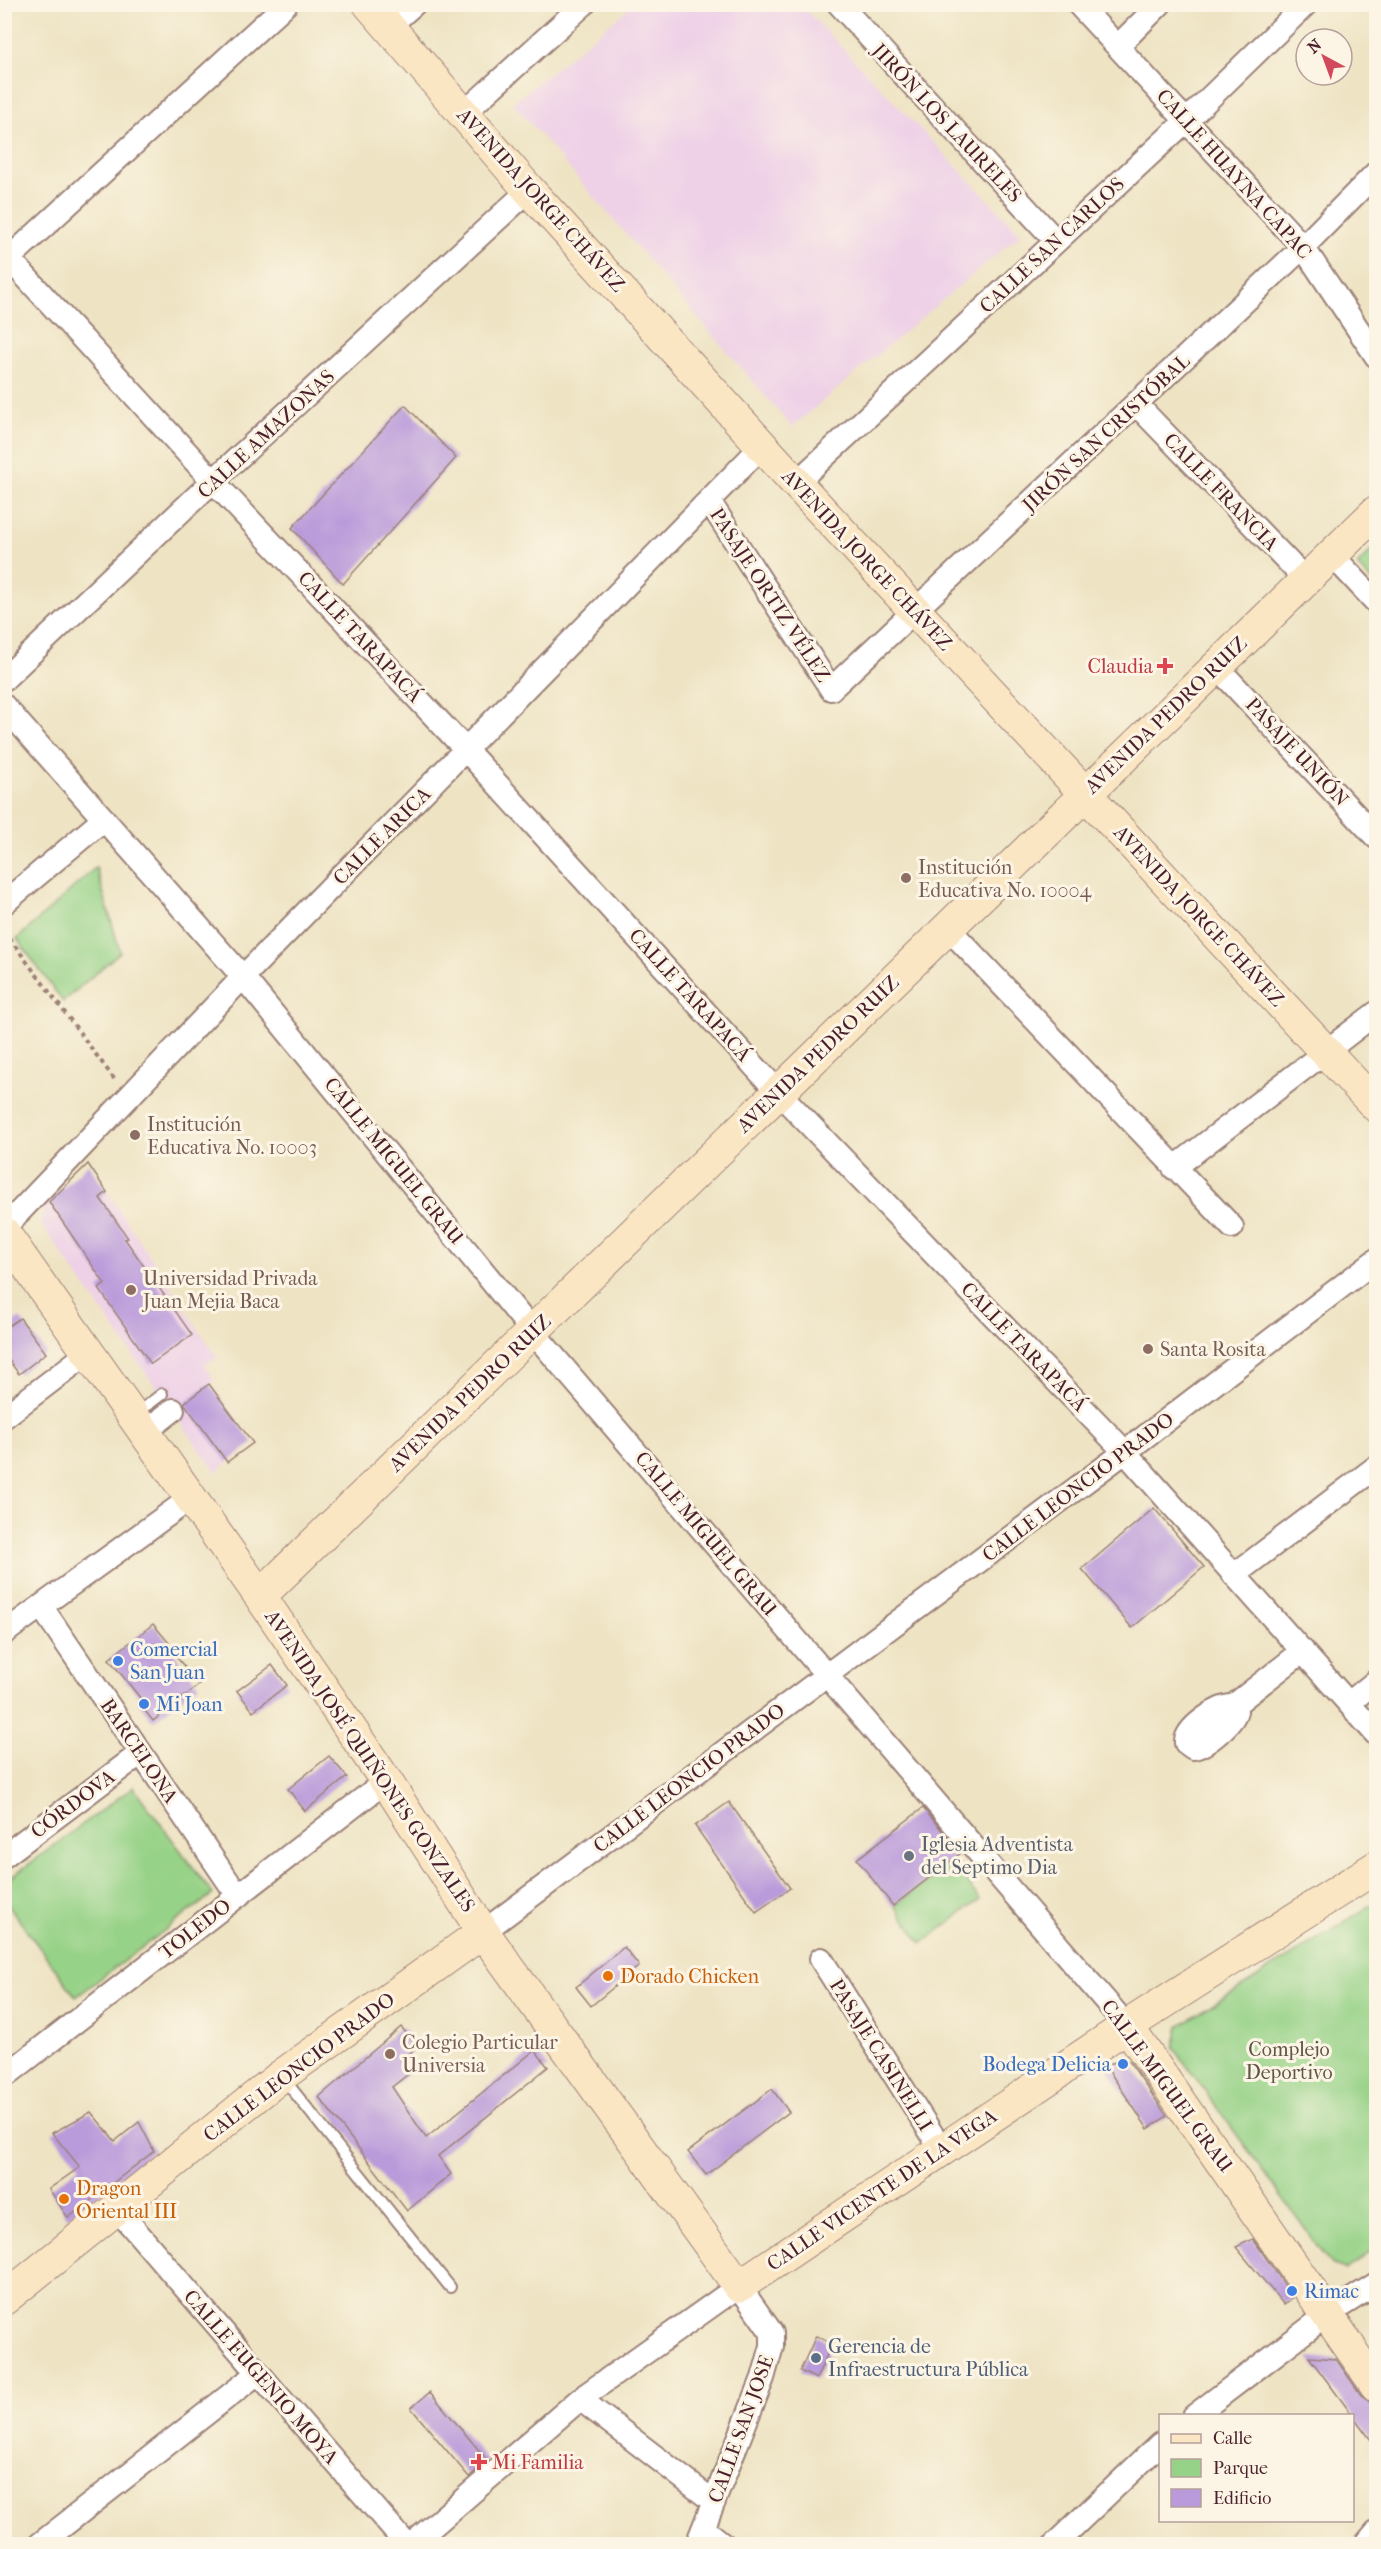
<svg xmlns="http://www.w3.org/2000/svg" width="1381" height="2549" viewBox="0 0 1381 2549" font-family="'IM FELL French Canon',serif">
<style>
.built{fill:#eed0e7}
.green{fill:#96d287;stroke:#707859;stroke-width:1.5}
.building{fill:#b99ada}
.lines{fill:none;stroke-linecap:round;stroke-linejoin:round}
.lane-casing{stroke:#9c8177;stroke-width:14}
.street-casing{stroke:#9c8177;stroke-width:26}
.secondary-casing{stroke:#9c8177;stroke-width:34}
.path{stroke:#9c8177;stroke-width:4;stroke-dasharray:4.5 4.5;stroke-linecap:butt}
.lane{stroke:#fff;stroke-width:10}
.street{stroke:#fff;stroke-width:22}
.secondary{stroke:#fbe6c4;stroke-width:32}
.health-dot{fill:#e0444e;stroke:#fcf5e5;stroke-width:2}
.education-dot{fill:#8d6e63;stroke:#fcf5e5;stroke-width:2}
.shop-dot{fill:#3f7fe0;stroke:#fcf5e5;stroke-width:2}
.worship-dot{fill:#6b7280;stroke:#fcf5e5;stroke-width:2}
.food-dot{fill:#e8710a;stroke:#fcf5e5;stroke-width:2}
.service-dot{fill:#5c6f8a;stroke:#fcf5e5;stroke-width:2}
.labels{text-anchor:middle;dominant-baseline:central;stroke-width:6;stroke-linejoin:round;paint-order:stroke}
.street-label{font-size:20px;fill:#4a1f2b;stroke:#fcf5e5}
.health-label{font-size:20px;fill:#be3a42;stroke:#fcf5e5;text-anchor:end}
.education-label{font-size:20px;fill:#785e54;stroke:#fcf5e5;text-anchor:start}
.shop-label{font-size:20px;fill:#366cbe;stroke:#fcf5e5;text-anchor:start}
.worship-label{font-size:20px;fill:#5b616d;stroke:#fcf5e5;text-anchor:start}
.food-label{font-size:20px;fill:#c56008;stroke:#fcf5e5;text-anchor:start}
.park-label{font-size:20px;fill:#615547;stroke:#fcf5e5}
.service-label{font-size:20px;fill:#4e5e75;stroke:#fcf5e5;text-anchor:start}
</style>
<rect width="100%" height="100%" fill="#fcf5e5"/>
<filter id="ink" filterUnits="userSpaceOnUse"><feTurbulence type="fractalNoise" baseFrequency=".0167" numOctaves="2"/><feDisplacementMap in="SourceGraphic" scale="12" xChannelSelector="R" yChannelSelector="G"/><feConvolveMatrix kernelMatrix="1 2 1 2 8 2 1 2 1" color-interpolation-filters="sRGB"/></filter>
<filter id="wash" filterUnits="userSpaceOnUse"><feTurbulence type="fractalNoise" baseFrequency=".008" numOctaves="4" result="noise"/><feDisplacementMap in="SourceGraphic" scale="24" xChannelSelector="R" yChannelSelector="G"/><feGaussianBlur stdDeviation="1.35" result="paint"/><feColorMatrix in="noise" values="0 0 0 0 0 0 0 0 0 0 0 0 0 0 0 0 0 1.4 0 .05"/><feComposite in="paint" operator="in"/></filter>
<g filter="url(#wash)">
<rect width="100%" height="100%" fill="#eee3c3"/>
<path class="built" d="M633 5H801L1021 234 792 427 513 103Z
M88 1164 218 1358 204 1364 214 1380 209 1384 253 1443 216 1472 40 1223 44 1207Z"/>
<path class="green" d="M1376 546V586L1357 565Z
M96 867 120 952 63 1002 17 939Z
M133 1787 213 1894 76 1997 5 1901V1882Z
M953 1863 980 1900 922 1943 895 1906Z
M1376 1902V2248L1346 2270 1332 2266 1174 2048 1179 2026Z"/>
<g id="blocks">
<path class="building" d="M405 405 456 458 343 584 292 528Z
M88 1164 107 1192 100 1198 128 1238 125 1239 192 1335 151 1364 99 1289 105 1284 49 1202Z
M20 1318 46 1353 19 1374 4 1354V1329Z
M209 1384 253 1443 227 1462 184 1403Z
M1154 1508 1204 1567 1132 1628 1082 1569Z
M153 1624 169 1643 167 1645 199 1685 153 1721 138 1702 141 1699 109 1659Z
M272 1665 287 1685 253 1711 237 1691Z
M329 1756 347 1777 305 1811 288 1789Z
M729 1802 790 1888 756 1912 695 1826Z
M923 1808 961 1853 893 1906 857 1859Z
M624 1947 639 1966 591 2006 576 1987Z
M401 2027 418 2046 401 2061 411 2072 392 2087 426 2138 535 2050 548 2067 438 2156 451 2174 407 2211 319 2097Z
M1119 2061H1129L1167 2116 1148 2129 1105 2065Z
M772 2089 789 2112 706 2175 688 2152Z
M91 2112 115 2141 139 2122 154 2151 68 2218 49 2189 80 2167 52 2133Z
M1253 2239 1293 2297 1284 2305 1236 2247Z
M816 2336 832 2344 816 2379 800 2371Z
M1309 2357 1336 2359 1361 2395 1372 2402 1377 2408V2448Z
M430 2392 488 2461 469 2477 411 2408Z"/>
</g>
</g>
<g filter="url(#ink)">
<use href="#blocks" fill-opacity="0" stroke="#9c8177" stroke-width="1.5"/>
<g class="lines">
<defs>
<path id="lane" d="M136 1414 162 1394
M283 2078 450 2287"/>
<path id="street" d="M839 4 1056 241
M1078 4 1303 247 1376 356
M388 27 414 4
M1118 46 1160 4
M464 113 584 4
M4 253 213 481 467 751 779 1093 1125 1452 1376 1734
M4 263 286 4
M1136 404 1306 580
M796 483 1187 120 1306 4
M709 501 831 689 1303 247 1376 173
M1332 555 1376 602
M1217 667 1376 837
M4 679 213 481 529 190
M4 706 243 977 533 1332 1127 2026
M4 903 104 819
M948 928 1232 1227
M1174 1168 1376 1013
M4 1228 243 977 762 446
M4 1417 88 1353
M145 1432 173 1410
M1234 1575 1376 1467
M41 1606 238 1896
M4 1633 191 1498
M1349 1703 1376 1681
M1233 1706 1236 1711C1233 1723 1205 1747 1193 1748L1186 1743C1184 1729 1220 1704 1233 1706L1303 1651
M4 1856 141 1753
M483 1932 1125 1452 1376 1260
M821 1959 942 2150
M4 2077 386 1781
M117 2209 406 2544
M580 2399 714 2502
M1194 2416 1328 2314 1376 2284
M704 2529 723 2544
M40 2544 258 2373
M412 2544 580 2399 739 2286 772 2333V2346L763 2378 697 2544
M1055 2544 1160 2444
M1366 2544 1376 2532"/>
<path id="secondary" d="M369 4 529 190 796 483 1376 1106
M4 1233 260 1596 386 1781 483 1932 739 2286 1127 2026 1376 1867
M260 1596 1376 512
M1127 2026 1376 2385
M4 2299 281 2076 483 1932"/>
</defs>
<use href="#lane" class="lane-casing"/>
<use href="#street" class="street-casing"/>
<use href="#secondary" class="secondary-casing"/>
<path class="path" d="M4 931 115 1080"/>
<use href="#lane" class="lane"/>
<use href="#street" class="street"/>
<use href="#secondary" class="secondary"/>
</g>
</g>
<g class="health-dot">
<path d="M1162 657h6v6h6v6h-6v6h-6v-6h-6v-6h6z"/>
<path d="M476 2453h6v6h6v6h-6v6h-6v-6h-6v-6h6z"/>
</g>
<g class="education-dot">
<circle cx="906" cy="878" r="6"/>
<circle cx="135" cy="1135" r="6"/>
<circle cx="131" cy="1290" r="6"/>
<circle cx="1148" cy="1349" r="6"/>
<circle cx="390" cy="2054" r="6"/>
</g>
<g class="shop-dot">
<circle cx="118" cy="1661" r="6"/>
<circle cx="144" cy="1704" r="6"/>
<circle cx="1123" cy="2064" r="6"/>
<circle cx="1292" cy="2291" r="6"/>
</g>
<circle class="worship-dot" cx="909" cy="1856" r="6"/>
<g class="food-dot">
<circle cx="608" cy="1976" r="6"/>
<circle cx="64" cy="2199" r="6"/>
</g>
<circle class="service-dot" cx="816" cy="2358" r="6"/>
<g class="labels">
<g class="street-label">
<text transform="translate(947 123) rotate(47)">JIRÓN LOS LAURELES</text>
<text transform="translate(1234 174) rotate(48)">CALLE HUAYNA CAPAC</text>
<text transform="translate(541 200) rotate(48)">AVENIDA JORGE CHÁVEZ</text>
<text transform="translate(1052 245) rotate(-43)">CALLE SAN CARLOS</text>
<text transform="translate(1106 433) rotate(-43)">JIRÓN SAN CRISTÓBAL</text>
<text transform="translate(266 434) rotate(-43)">CALLE AMAZONAS</text>
<text transform="translate(1221 492) rotate(46)">CALLE FRANCIA</text>
<text transform="translate(867 560) rotate(47)">AVENIDA JORGE CHÁVEZ</text>
<text transform="translate(770 595) rotate(57)">PASAJE ORTIZ VÉLEZ</text>
<text transform="translate(360 637) rotate(47)">CALLE TARAPACÁ</text>
<text transform="translate(1166 715) rotate(-44)">AVENIDA PEDRO RUIZ</text>
<text transform="translate(1297 752) rotate(47)">PASAJE UNIÓN</text>
<text transform="translate(382 836) rotate(-45)">CALLE ARICA</text>
<text transform="translate(1199 916) rotate(47)">AVENIDA JORGE CHÁVEZ</text>
<text transform="translate(690 995) rotate(48)">CALLE TARAPACÁ</text>
<text transform="translate(818 1054) rotate(-44)">AVENIDA PEDRO RUIZ</text>
<text transform="translate(394 1161) rotate(51)">CALLE MIGUEL GRAU</text>
<text transform="translate(1024 1347) rotate(46)">CALLE TARAPACÁ</text>
<text transform="translate(470 1393) rotate(-44)">AVENIDA PEDRO RUIZ</text>
<text transform="translate(1078 1487) rotate(-37)">CALLE LEONCIO PRADO</text>
<text transform="translate(706 1534) rotate(50)">CALLE MIGUEL GRAU</text>
<text transform="translate(139 1751) rotate(56)">BARCELONA</text>
<text transform="translate(370 1761) rotate(56)">AVENIDA JOSÉ QUIÑONES GONZALES</text>
<text transform="translate(689 1778) rotate(-37)">CALLE LEONCIO PRADO</text>
<text transform="translate(73 1804) rotate(-37)">CÓRDOVA</text>
<text transform="translate(195 1929) rotate(-38)">TOLEDO</text>
<text transform="translate(881 2055) rotate(58)">PASAJE CASINELLI</text>
<text transform="translate(299 2067) rotate(-37)">CALLE LEONCIO PRADO</text>
<text transform="translate(1167 2086) rotate(54)">CALLE MIGUEL GRAU</text>
<text transform="translate(882 2190) rotate(-34)">CALLE VICENTE DE LA VEGA</text>
<text transform="translate(261 2377) rotate(49)">CALLE EUGENIO MOYA</text>
<text transform="translate(741 2429) rotate(-70)">CALLE SAN JOSE</text>
</g>
<g class="health-label">
<text x="1153" y="666">Claudia</text>
<text x="492" y="2462" text-anchor="start">Mi Familia</text>
</g>
<g class="education-label">
<text x="918" y="867">Institución<tspan x="918" dy="23">Educativa No. 10004</tspan></text>
<text x="147" y="1124">Institución<tspan x="147" dy="23">Educativa No. 10003</tspan></text>
<text x="143" y="1278">Universidad Privada<tspan x="143" dy="23">Juan Mejia Baca</tspan></text>
<text x="1160" y="1349">Santa Rosita</text>
<text x="402" y="2042">Colegio Particular<tspan x="402" dy="23">Universia</tspan></text>
</g>
<g class="shop-label">
<text x="130" y="1649">Comercial<tspan x="130" dy="23">San Juan</tspan></text>
<text x="156" y="1704">Mi Joan</text>
<text x="1111" y="2064" text-anchor="end">Bodega Delicia</text>
<text x="1304" y="2291">Rimac</text>
</g>
<g class="worship-label">
<text x="921" y="1844">Iglesia Adventista<tspan x="921" dy="23">del Septimo Dia</tspan></text>
</g>
<g class="food-label">
<text x="620" y="1976">Dorado Chicken</text>
<text x="76" y="2188">Dragon<tspan x="76" dy="23">Oriental III</tspan></text>
</g>
<g class="park-label">
<text x="1289" y="2049">Complejo<tspan x="1289" dy="23">Deportivo</tspan></text>
</g>
<g class="service-label">
<text x="828" y="2346">Gerencia de<tspan x="828" dy="23">Infraestructura Pública</tspan></text>
</g>
</g>
<rect width="1381" height="2549" fill="none" stroke="#fcf5e5" stroke-width="24"/>
<rect x="1159" y="2414" width="195" height="108" fill="#fcf5e5" stroke="#b59f9b" stroke-width="1.5"/>
<rect x="1171" y="2434" width="30" height="9" fill="#fbe6c4" stroke="#b59f9b" stroke-width="1.5"/>
<text x="1213" y="2444" font-size="18" fill="#4a1f2b">Calle</text>
<rect x="1171" y="2459" width="30" height="18" fill="#96d287" stroke="#b59f9b" stroke-width="1.5"/>
<text x="1213" y="2474" font-size="18" fill="#4a1f2b">Parque</text>
<rect x="1171" y="2489" width="30" height="18" fill="#b99ada" stroke="#b59f9b" stroke-width="1.5"/>
<text x="1213" y="2504" font-size="18" fill="#4a1f2b">Edificio</text>
<g transform="translate(1324 57) rotate(319)"><circle r="28" fill="#fcf5e5" stroke="#b59f9b" stroke-width="1.5"/>
<path d="M0-4.5L10 22L0 15L-10 22Z" fill="#d1495b"/>
<text y="-9" font-size="16" font-weight="bold" text-anchor="middle" fill="#4a1f2b">N</text>
</g>
</svg>
